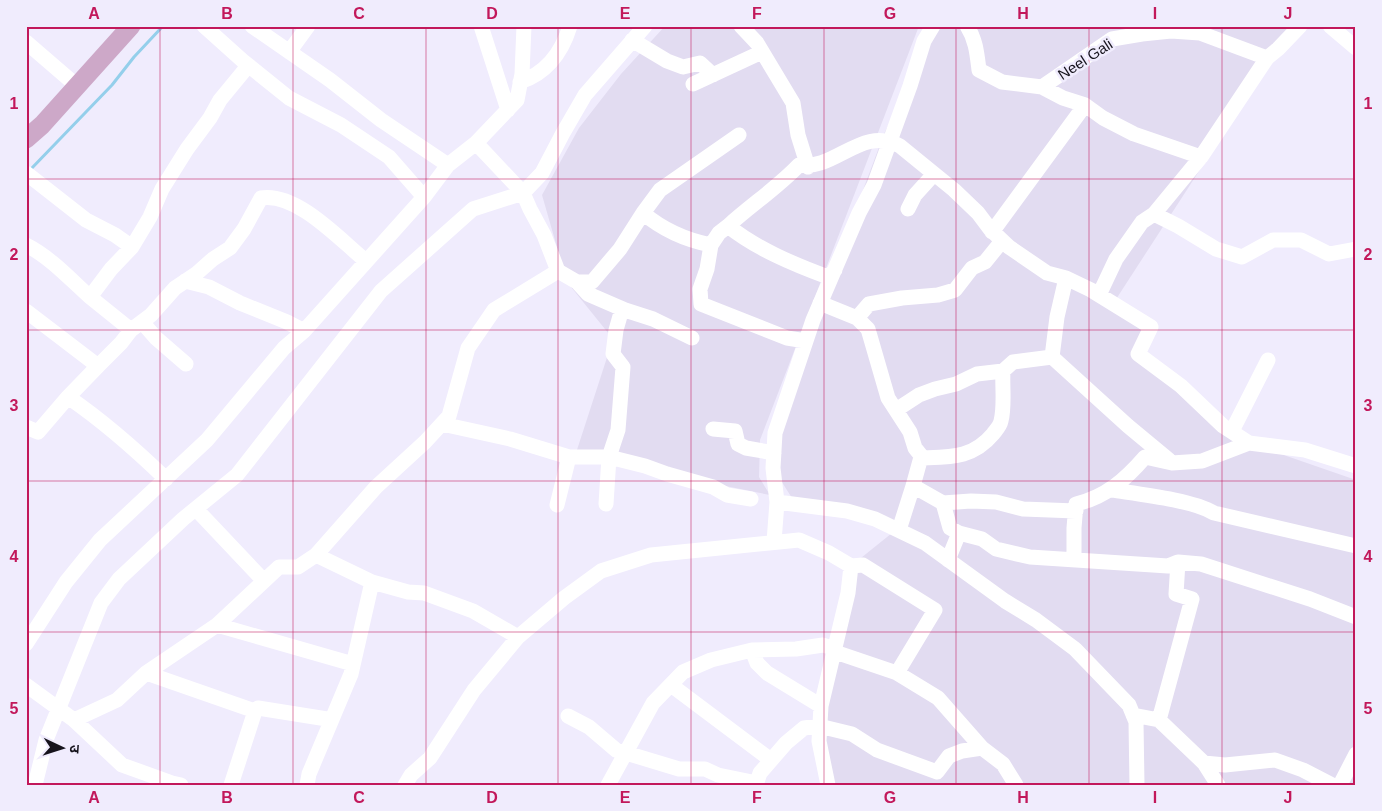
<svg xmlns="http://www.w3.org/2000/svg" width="1382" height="811" viewBox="0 0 1382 811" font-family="Helvetica,'Noto Sans Devanagari',sans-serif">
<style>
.built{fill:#e2dcf1}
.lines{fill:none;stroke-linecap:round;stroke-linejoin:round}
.stream{stroke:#94cfeb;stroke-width:3}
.minor{stroke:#fff;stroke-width:15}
.major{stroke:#cda8c8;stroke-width:19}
.grid{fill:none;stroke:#c2185b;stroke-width:1;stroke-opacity:0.55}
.labels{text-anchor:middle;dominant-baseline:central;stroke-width:5;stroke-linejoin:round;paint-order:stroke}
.street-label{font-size:15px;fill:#16131c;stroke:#f0ecfd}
.neatline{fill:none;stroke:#c2185b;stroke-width:2}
.grid-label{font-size:16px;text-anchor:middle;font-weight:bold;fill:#c2185b}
</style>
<rect width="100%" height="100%" fill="#f0ecfd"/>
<path class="built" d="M665 26H919L760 440 759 477 770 495 575 456 613 339 567 282 542 195 579 128 621 74Z
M936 26H1293L1111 307 1151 327 1138 353 1249 443 1356 480V785H828L819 741 851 566 897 529 797 506 773 468 798 363 884 134Z"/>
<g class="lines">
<path class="stream" d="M30 170 112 85 134 57 163 26"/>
<path class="minor" d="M204 26 243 61 289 98 341 125 389 157 424 197
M252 26 330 80 381 120 448 165
M481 26 508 110
M741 26 757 43 793 103 798 135 808 167
M967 26C976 40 977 54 979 70L1002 82 1042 87 1112 39 1142 34 1171 31 1200 33 1267 58
M1330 26 1356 48
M632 40 667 61 683 67 700 63 713 75
M26 42 77 86
M289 52 308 26
M520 82C547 73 562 52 570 26
M693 84 762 52
M1042 87 1063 98 1085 105 1103 118 1134 134 1201 157
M476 143 517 100 522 74 524 26
M26 173 86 220 115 235 132 247 150 217 162 189 187 149 210 118 220 100 248 66
M908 209 915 195 934 174
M643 213 660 190 739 135
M1154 214 1178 226 1216 249 1242 257 1273 240H1301L1329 254 1356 249
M728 226C751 205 777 188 799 165 835 171 862 125 900 146L954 190 978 213 990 229 1009 247 1047 273 1066 278 1091 290 1151 327 1138 354 1181 386 1223 426 1249 443 1305 450 1356 466
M992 232 1085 105
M26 245C50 257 70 279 90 297
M711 245 707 269 700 289 701 304 787 338 806 341
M132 247 111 269 90 297 131 330 151 315 175 288 196 274 213 259 230 248 244 229 261 198C297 192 340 240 366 261
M558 271 577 282H592L620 249 643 213C663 230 686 240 711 245L719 233 728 226C757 249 793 264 828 277L835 270
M185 281 209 287 240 303 287 322 304 331
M577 282 588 294 625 310 653 319 692 338
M1099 295 1116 259 1142 222 1154 214 1201 157 1267 58 1278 49 1300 26
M820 303 857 318 868 329 888 398 910 432 915 448 923 458C951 457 973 458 993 434 996 430 1000 426 1001 421 1005 405 1002 388 1003 371L1013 362 1052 357 1057 317 1066 278
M26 311 98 366 121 343 131 330
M857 318 869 304 902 298 938 295 955 290 972 268 985 262 1002 241
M142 322 156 338 186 364
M1052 357 1128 426 1169 460
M98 366 68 397C103 421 135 449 166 479
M896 410 919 395 935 389 956 384 977 374 1003 371
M442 424 510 439 569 457 557 505
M26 427 38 432 68 397
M713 429 735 431 738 444 746 448 774 453
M1232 431 1268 360
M569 457H609L618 430 623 367 613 354 616 330 622 309
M921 457 913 486 943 503 950 528 959 533 948 560
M1112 490C1138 494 1193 500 1214 513L1356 546
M777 502 847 511 875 519 925 543 1005 601 1036 620 1075 649 1129 705 1136 722 1137 785
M943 503 971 501 996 502 1023 509 1076 511
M606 504 609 457 645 466 667 474 713 487 727 495 751 499
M196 509 264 581
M899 530 913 486
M959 533 982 539 996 549 1030 557 1168 566 1178 562 1201 564 1310 599 1356 617
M774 542 777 502 773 468 775 433 813 320 859 213 874 185 910 86 924 41 933 26
M316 555 372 582 408 592 424 593 473 611 518 637
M1074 560V528L1076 504C1106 497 1126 479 1145 457L1172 463 1202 461 1249 443
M851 566 863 565 935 610 897 673
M217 625 353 664
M26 644 66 582 100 540 207 440 284 348 304 331 424 197 448 165 476 143 523 193 530 209 544 235 558 271 494 310 468 348 449 416 425 442 376 487 316 555 298 567H279L217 625 146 673 117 700 74 720
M752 650 757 663 767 673 821 706
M146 673 255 711 258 708 327 719 332 718
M26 685 74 720 122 765 172 783 181 785
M671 685 771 760
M1133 715 1159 720 1204 763 1218 785
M568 716 589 727 616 750 679 769H705L718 775 757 783
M1159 720 1192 599 1176 594 1178 562
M1204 763 1225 765 1275 760 1303 770 1332 785
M35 785 46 740 101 603 119 579 183 519 237 475 381 291 473 209 523 193 542 173 563 133 585 95 645 26
M231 785 255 711
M307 785 309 774 351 674 372 582
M405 785 411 775 430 758 474 690 518 637 564 598 601 571 651 555 799 540 829 553 851 566 848 593 821 706 819 741 828 785
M608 785 653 703 683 672 711 660 752 650 796 649 823 645 835 649V652L897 673 938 698 982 748
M756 785 760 773 786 743 804 728 819 726 852 734 877 750 937 772 949 756 962 751 982 748 1003 764 1016 785
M1340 785 1356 754"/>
<path class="major" d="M26 139 42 125 131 26"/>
</g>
<path class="grid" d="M160 26V785M293 26V785M426 26V785M558 26V785M691 26V785M824 26V785M956 26V785M1089 26V785M1222 26V785M26 179H1356M26 330H1356M26 481H1356M26 632H1356"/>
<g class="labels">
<g class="street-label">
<text transform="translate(1085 59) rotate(-33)">Neel Gali</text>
</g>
</g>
<rect width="1382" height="811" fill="none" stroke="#f0ecfd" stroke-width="55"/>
<g transform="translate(62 748) rotate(94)" stroke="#f0ecfd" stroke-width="4" paint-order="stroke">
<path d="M0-4L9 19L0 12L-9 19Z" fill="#16131c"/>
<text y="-8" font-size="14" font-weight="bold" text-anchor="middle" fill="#16131c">उ</text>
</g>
<rect x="28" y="28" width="1326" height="756" class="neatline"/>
<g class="grid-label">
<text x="94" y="19">A</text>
<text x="227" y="19">B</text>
<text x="359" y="19">C</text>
<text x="492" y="19">D</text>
<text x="625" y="19">E</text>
<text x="757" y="19">F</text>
<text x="890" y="19">G</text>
<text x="1023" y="19">H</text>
<text x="1155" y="19">I</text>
<text x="1288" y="19">J</text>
<text x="14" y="109">1</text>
<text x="1368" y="109">1</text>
<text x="14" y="260">2</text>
<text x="1368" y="260">2</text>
<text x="14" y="411">3</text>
<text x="1368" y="411">3</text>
<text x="14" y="562">4</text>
<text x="1368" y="562">4</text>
<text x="14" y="714">5</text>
<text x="1368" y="714">5</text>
<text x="94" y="803">A</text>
<text x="227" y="803">B</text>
<text x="359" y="803">C</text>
<text x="492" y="803">D</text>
<text x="625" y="803">E</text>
<text x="757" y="803">F</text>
<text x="890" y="803">G</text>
<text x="1023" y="803">H</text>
<text x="1155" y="803">I</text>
<text x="1288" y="803">J</text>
</g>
</svg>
